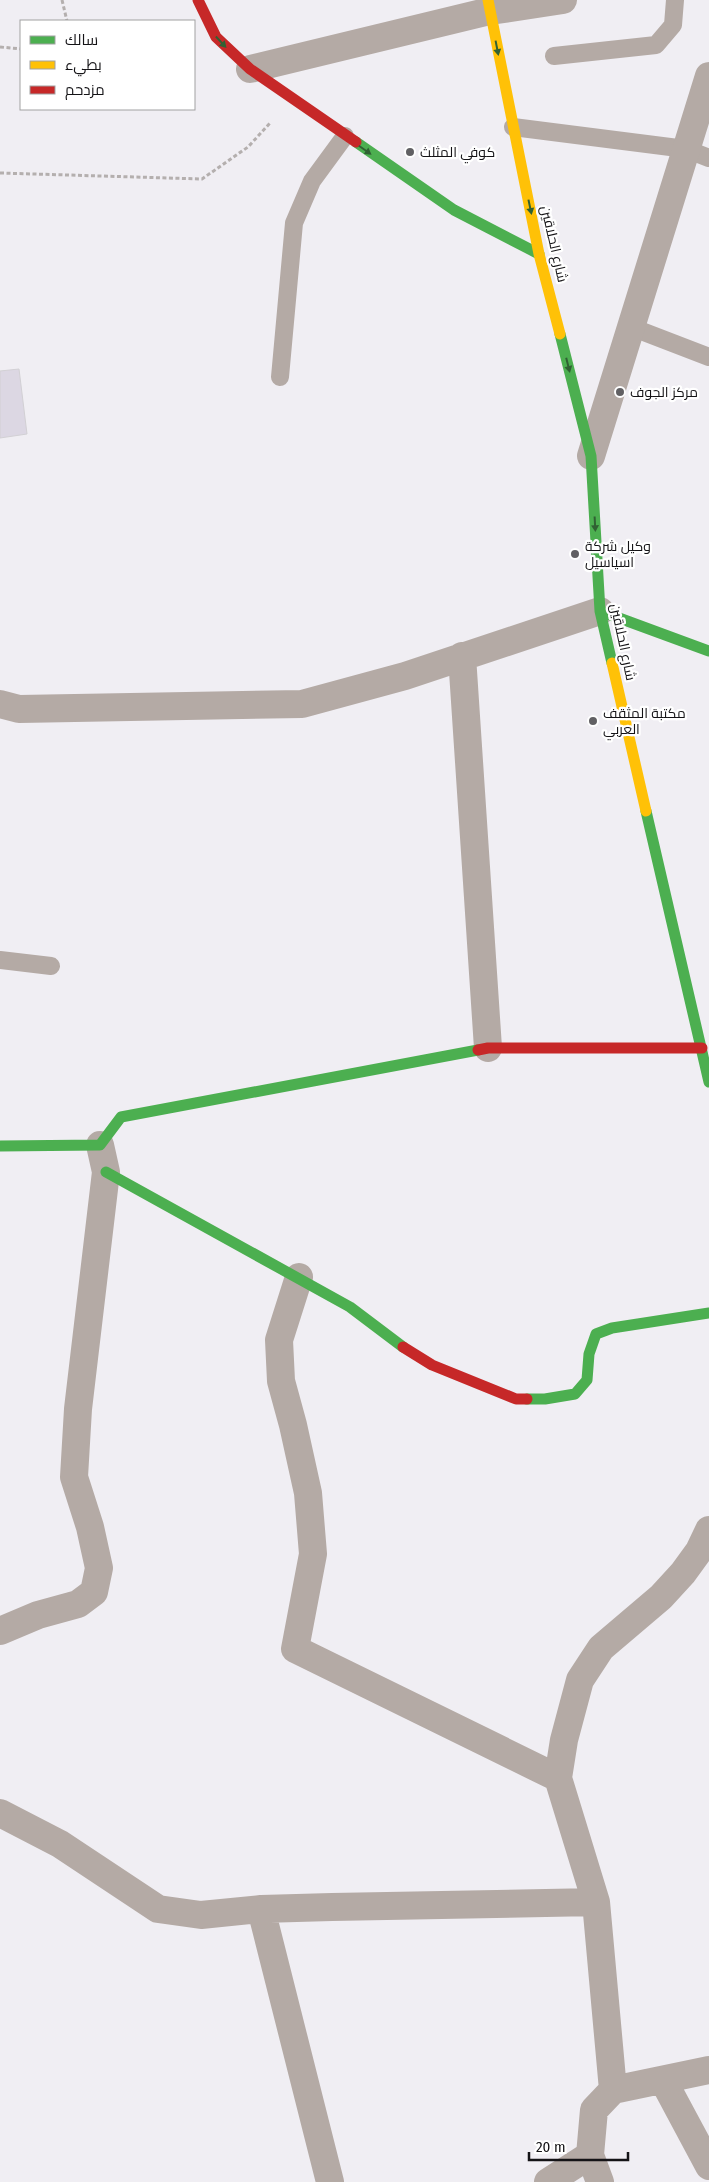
<svg xmlns="http://www.w3.org/2000/svg" width="709" height="2182" viewBox="0 0 709 2182" font-family="'Fira Sans Condensed',Cairo,sans-serif">
<style>
.building{fill:#dcd7e3;stroke:#d2d0d4}
.lines{fill:none;stroke-linecap:round;stroke-linejoin:round}
.path{stroke:#b4afae;stroke-width:3;stroke-dasharray:4 2.5;stroke-linecap:butt}
.lane{stroke:#b4aaa5;stroke-width:18}
.street{stroke:#b4aaa5;stroke-width:28}
.fast{stroke:#4caf50;stroke-width:11}
.slow{stroke:#ffc107;stroke-width:11}
.jam{stroke:#c62828;stroke-width:11}
.oneway{fill:#306133}
.poi-dot{fill:#616063;stroke:#fff;stroke-width:2}
.labels{text-anchor:middle;dominant-baseline:central;stroke-width:4.5;stroke-linejoin:round;paint-order:stroke}
.poi-label{font-size:14px;fill:#141316;stroke:#fff;text-anchor:start}
.street-label{font-size:14px;fill:#141316;stroke:#fff}
</style>
<rect width="100%" height="100%" fill="#f0eef3"/>
<path class="building" d="M19 369 27 434 0 438V371Z"/>
<g class="lines">
<path class="path" d="M62 0 67 21
M0 47 21 49
M0 173 202 179 248 147 271 122"/>
<path class="lane" d="M554 56 656 45 673 25 675 0
M513 127 686 149 709 158
M631 327 709 357
M280 377 294 223 312 181 345 136
M0 960 51 966"/>
<path class="street" d="M250 69 490 11 563 0
M591 456 709 76
M462 656 488 1048
M0 704 19 709 302 704 405 676 600 611
M299 1277 279 1340 281 1381 293 1425 308 1493 313 1554 295 1649 558 1778
M0 1631 38 1615 78 1604 94 1592 99 1568 90 1527 74 1477 78 1409 106 1172 100 1145
M0 1813 60 1844 158 1909 201 1915 261 1909 332 1907 596 1902
M261 1909 330 2182
M663 2080 709 2166
M613 2090 596 1902 558 1778 564 1740 580 1680 601 1648 661 1597 683 1573 699 1551 709 1530
M548 2182 590 2155
M600 2182 590 2155 594 2110 613 2090 709 2070"/>
<path class="fast" d="M356 142 454 210 539 254
M560 334 591 456 600 611 612 663
M600 611 709 651
M646 811 709 1082
M0 1146 100 1145 121 1117 478 1050
M106 1172 350 1307 403 1347
M527 1399H545L575 1394 587 1380 589 1354 596 1334 612 1328 709 1313"/>
<path class="slow" d="M488 0 539 254 560 334
M612 663 646 811"/>
<path class="jam" d="M198 0 216 37 250 69 356 142
M478 1050 488 1048H702
M403 1347 432 1365 516 1399H527"/>
</g>
<defs><path id="oneway-solid" d="M-6-.8H1V-3.2L6.5 0L1 3.2V.8H-6Z" transform="scale(1.25)"/></defs>
<g class="oneway">
<use href="#oneway-solid" transform="translate(221 42) rotate(47)"/>
<use href="#oneway-solid" transform="translate(497 48) rotate(79)"/>
<use href="#oneway-solid" transform="translate(365 150) rotate(35)"/>
<use href="#oneway-solid" transform="translate(530 207) rotate(78)"/>
<use href="#oneway-solid" transform="translate(568 365) rotate(76)"/>
<use href="#oneway-solid" transform="translate(595 524) rotate(87)"/>
</g>
<g class="poi-dot">
<circle cx="410" cy="152" r="5"/>
<circle cx="620" cy="392" r="5"/>
<circle cx="575" cy="554" r="5"/>
<circle cx="593" cy="721" r="5"/>
</g>
<g class="labels">
<g class="poi-label">
<text x="420" y="152">كوفي المثلث</text>
<text x="630" y="392">مركز الجوف</text>
<text x="585" y="546">وكيل شركة<tspan x="585" dy="16">اسياسيل</tspan></text>
<text x="603" y="713">مكتبة المثقف<tspan x="603" dy="16">العربي</tspan></text>
</g>
<g class="street-label">
<text transform="translate(554 244) rotate(77)">شارع الحلاقين</text>
<text transform="translate(623 642) rotate(78)">شارع الحلاقين</text>
</g>
</g>
<rect x="20" y="20" width="175" height="90" fill="#ffffff" stroke="#a1a1a2"/>
<rect x="30" y="36" width="25" height="8" fill="#4caf50" stroke="#a1a1a2"/>
<text x="65" y="45" font-size="15" fill="#141316">سالك</text>
<rect x="30" y="61" width="25" height="8" fill="#ffc107" stroke="#a1a1a2"/>
<text x="65" y="70" font-size="15" fill="#141316">بطيء</text>
<rect x="30" y="86" width="25" height="8" fill="#c62828" stroke="#a1a1a2"/>
<text x="65" y="95" font-size="15" fill="#141316">مزدحم</text>
<path d="M529 2152v8h99v-8" fill="none" stroke="#141316" stroke-width="2.5"/>
<text x="536" y="2152" font-size="15" fill="#141316" stroke="#ffffff" stroke-width="4" paint-order="stroke">20 m</text>
</svg>
